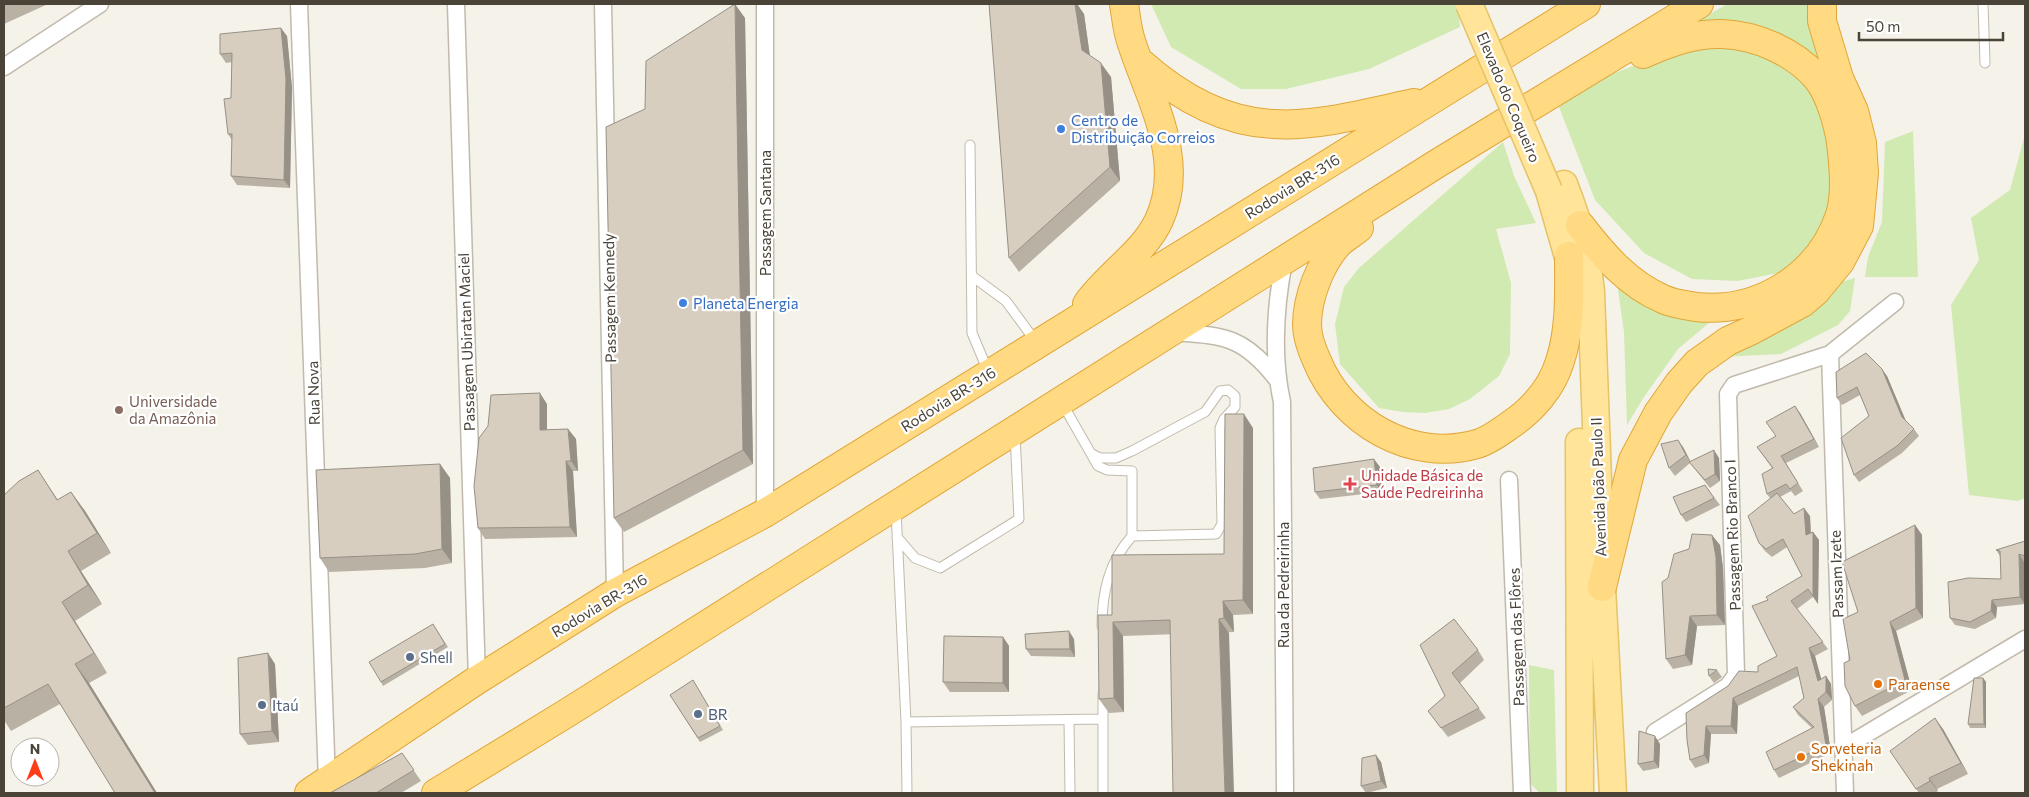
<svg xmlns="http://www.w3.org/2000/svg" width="2029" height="797" viewBox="0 0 2029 797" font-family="Commissioner,sans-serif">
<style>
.green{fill:#d0eab2}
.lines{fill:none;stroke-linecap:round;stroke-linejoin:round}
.service-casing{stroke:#c1baac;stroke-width:11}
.minor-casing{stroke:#c1baac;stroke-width:19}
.primary-casing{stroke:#e7c266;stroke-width:29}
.trunk-casing{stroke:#e1a638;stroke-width:30}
.service{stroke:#fff;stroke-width:9}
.minor{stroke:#fff;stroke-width:16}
.primary{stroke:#ffe499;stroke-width:26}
.trunk{stroke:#ffda82;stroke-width:28}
.primary-bridge-casing{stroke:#e7c266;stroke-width:29;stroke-linecap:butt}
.primary-bridge{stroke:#ffe499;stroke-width:26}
.wall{fill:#b9b1a4}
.shaded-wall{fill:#969086}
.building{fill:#d7cebf;stroke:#969086}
.shop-dot{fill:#3f7fe0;stroke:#fff;stroke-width:2}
.education-dot{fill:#8d6e63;stroke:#fff;stroke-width:2}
.health-dot{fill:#e0444e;stroke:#fff;stroke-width:2}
.service-dot{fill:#5c6f8a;stroke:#fff;stroke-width:2}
.food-dot{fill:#e8710a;stroke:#fff;stroke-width:2}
.labels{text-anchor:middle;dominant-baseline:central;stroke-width:4.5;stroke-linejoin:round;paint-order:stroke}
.street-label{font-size:15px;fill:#4a4338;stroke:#fff}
.shop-label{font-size:15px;fill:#366cbe;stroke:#fff;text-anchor:start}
.education-label{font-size:15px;fill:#785e54;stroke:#fff;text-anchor:start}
.health-label{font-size:15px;fill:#be3a42;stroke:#fff;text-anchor:start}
.service-label{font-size:15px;fill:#4e5e75;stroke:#fff;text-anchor:start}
.food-label{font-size:15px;fill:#c56008;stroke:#fff;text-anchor:start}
</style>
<rect width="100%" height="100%" fill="#f5f2ea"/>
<path class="green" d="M1151 4H1458L1460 27 1369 69 1286 89H1241L1171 47Z
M1727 4H1808L1824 78 1696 22Z
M1754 48 1788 68 1817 95 1835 154 1825 248 1784 272 1737 281 1692 279 1644 253 1595 200 1559 107 1591 82 1677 49Z
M1913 131 1918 277H1865L1868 257 1882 222 1885 142Z
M2025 134V498L2018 501 1969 495 1951 305 1979 260 1971 218 2010 190Z
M1503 142 1514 176 1536 223 1496 229 1511 283 1510 354 1499 376 1470 399 1449 409 1425 413 1403 412 1379 408 1340 364 1335 324 1344 287 1359 268Z
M1855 278 1850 311 1838 325 1781 354 1721 357 1841 282Z
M1617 283 1716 317 1678 349 1644 397 1627 425 1624 332Z
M1529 665 1554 670 1557 793H1540L1530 783Z"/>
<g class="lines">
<defs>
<path id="service" d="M1983 4 1985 63
M970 145 972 333 988 371
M972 276 1006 301 1036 342
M1062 403 1098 466 1107 470 1132 471V536L1216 534 1222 524 1220 428 1224 419 1235 407V396L1228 390 1220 391 1205 412 1132 451 1116 458H1100L1092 454
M896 510 906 722 907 793
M897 537 915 558 940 568 1019 519 1015 434
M1102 626C1102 592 1109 562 1132 536
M1103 694V793
M1069 720 1070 793
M906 722 1103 719"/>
<path id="minor" d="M299 4 327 782
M456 4 477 680
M603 4 615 593
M765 4V513
M4 67 100 4
M1284 261C1275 308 1272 356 1282 402L1285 793
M1172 332C1223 336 1242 335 1276 378
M1830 354 1845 793
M1509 480 1522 793
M1655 732 1728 686 1736 675 1728 394 1734 385 1830 354 1895 302
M1843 748 2025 639"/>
<path id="primary" d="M1564 184C1579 223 1587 250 1591 292L1602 587 1613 793
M1549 191 1574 278
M1579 442 1580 793"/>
<path id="trunk" d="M1141 63C1178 96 1223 122 1274 124 1317 127 1372 112 1414 103
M1580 225C1603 255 1628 284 1663 299 1673 304 1686 305 1696 307 1760 314 1820 275 1840 215 1846 195 1844 172 1842 151 1840 130 1831 94 1816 77 1794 52 1756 35 1722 34 1694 33 1668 43 1643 54
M1359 228C1353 233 1344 238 1338 244 1320 264 1307 298 1307 325 1307 337 1312 350 1317 361 1342 422 1411 463 1477 444 1488 441 1500 432 1510 425 1532 410 1552 388 1560 361 1571 328 1569 290 1569 256
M1087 304C1108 274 1144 253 1159 220 1187 159 1149 98 1131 41 1127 29 1126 16 1124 4
M1602 587 1633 460 1658 413 1679 383 1697 363 1728 341 1752 330 1802 303 1816 291 1840 262 1859 226 1864 173 1862 143 1854 111 1839 78 1822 21V4
M309 793 477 680 615 593 765 513 1586 4
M436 793 567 713 1438 163 1699 4"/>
</defs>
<use href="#service" class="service-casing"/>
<use href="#minor" class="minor-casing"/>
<use href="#primary" class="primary-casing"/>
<use href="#trunk" class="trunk-casing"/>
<use href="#service" class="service"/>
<use href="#minor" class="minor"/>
<use href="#primary" class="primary"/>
<use href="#trunk" class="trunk"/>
<defs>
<path id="primary-bridge" d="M1469 4 1549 191"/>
</defs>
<use href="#primary-bridge" class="primary-bridge-casing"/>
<use href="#primary-bridge" class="primary-bridge"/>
</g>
<path class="wall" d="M4 4H48L4 24Z
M989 4H1077L1084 14 1090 56 1111 77 1120 181 1019 272 1009 258Z
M745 18 753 464 624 532 614 518 645 109Z
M287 36 292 88 290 188 237 185 231 176 232 140 228 134 231 98 232 62 226 63 220 54Z
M1836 372 1887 376 1906 421 1914 429 1919 436 1902 453 1859 482 1854 475 1869 416 1860 395 1842 405 1837 398Z
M547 404V430L568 429 576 439 578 471H573L577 537 485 539 478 528Z
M1800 413 1819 447 1786 463 1803 491 1795 496 1791 491 1780 497 1794 514 1810 516 1811 533 1813 532 1819 540 1818 604 1813 597 1797 609 1828 649 1815 656 1821 679 1826 676 1831 684 1832 700 1824 707 1831 753 1779 778 1774 770 1812 728 1798 715 1793 707 1804 698 1799 676 1738 706 1737 734H1711L1709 763 1695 768 1690 760 1687 740 1758 672 1777 656 1768 600 1802 576 1787 547 1772 557 1765 551 1759 543 1770 498 1767 494 1772 468 1757 447 1776 436Z
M1253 428V614L1233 615 1234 632 1123 636 1124 712 1109 713 1099 699 1112 615 1224 554Z
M1683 447 1691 462 1719 458 1720 481 1710 488 1690 463 1675 476 1669 468Z
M440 464 450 478 452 563 425 568 329 572 320 558Z
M1380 467 1382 492 1320 499 1315 492Z
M38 470 58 500 71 492 85 511 111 553 81 571 102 604 75 621 107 673 89 683 157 793H115L60 704 11 731 4 720V495Z
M1705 485 1720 505 1686 522 1681 515Z
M1915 525 1922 535 1923 618 1896 631 1912 690 1862 716 1855 706 1858 612Z
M2025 541V562H2024L2025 604 1997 607 1996 618 1975 629 1955 625 1950 618 2001 579 2000 556 1996 550Z
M1720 545 1723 568 1725 625 1697 626 1692 665 1673 669 1666 659Z
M433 624 448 647 383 686 381 682Z
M1003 637 1009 646V692H950L943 682Z
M1074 639 1075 657 1031 656 1026 649Z
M1420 645 1478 650 1484 660 1460 683 1486 718 1448 737 1428 711 1445 696Z
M275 664 279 742 248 745 240 734Z
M1717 670 1722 677 1714 683 1709 676Z
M1983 678 1986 682V728H1970L1968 724Z
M693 680 723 730 700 742 670 695Z
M1943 729 1968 774 1937 789 1938 791 1935 793H1919L1890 751Z
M1660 744 1659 768 1643 771 1638 764Z
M402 753 421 781 401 793H330Z
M1381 762 1387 788 1366 793 1361 786Z"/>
<path class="shaded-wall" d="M735 4 745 18 753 464 743 450Z
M1075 4H1077L1084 14 1091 64 1082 50Z
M281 28 287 36 292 88 290 188 284 180Z
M1101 63 1111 77 1120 181 1110 167Z
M1882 369 1887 376 1907 424 1902 417Z
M540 393 547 404V440L540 430Z
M1795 406 1800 413 1819 447 1814 439Z
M1244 414 1253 428V614L1243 600Z
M568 429 576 439 578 471 571 461Z
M1678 440 1683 447 1691 463 1686 455Z
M1714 450 1719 458 1720 481 1715 474Z
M1374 459 1380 467 1382 492 1377 485Z
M566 461 573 471 577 537 570 527Z
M440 464 450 478 452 563 442 549Z
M71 492 85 511 111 553 97 533Z
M1804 508 1810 516 1811 543 1806 535Z
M1915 525 1922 535 1923 618 1916 608Z
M1813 532 1819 540 1818 604 1813 596Z
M1712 535 1720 545 1723 568 1725 625 1717 615Z
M68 551 81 571 102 604 88 585Z
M2019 554 2024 562 2025 604 2020 597Z
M1992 600 1997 607 1996 618 1991 611Z
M1223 601 1233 615 1234 632 1224 618Z
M62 602 75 621 107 673 94 653Z
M1690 616 1697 626 1692 665 1685 655Z
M1219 619 1229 633 1234 793H1225Z
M1113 622 1123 636 1124 712 1114 698Z
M1890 622 1896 631 1912 690 1905 680Z
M1069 631 1074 639 1075 657 1070 649Z
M1003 637 1009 646V692L1003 683Z
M1809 648 1815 656 1824 689 1818 681Z
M268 653 275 664 279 742 272 731Z
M75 664 89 683 157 793H155Z
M1826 676 1831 684 1832 700 1826 692Z
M1983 678 1986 682V728L1984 724Z
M1733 698 1738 706 1737 734 1731 726Z
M1818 699 1824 707 1831 753 1826 745Z
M1935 718 1943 729 1968 774 1961 763Z
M1706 726 1711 734 1709 763 1704 755Z
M1655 736 1660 744 1659 768 1654 761Z
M1376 755 1381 762 1387 788 1381 781Z
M1929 778 1937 789 1938 791 1930 781Z"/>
<path class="building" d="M735 4 743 450 614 518 606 127 645 109 646 61Z
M989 4H1075L1082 50 1101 63 1110 167 1009 258Z
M281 28 286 79 284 180 231 176 232 134H228L224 99 231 98 232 53 220 54V34Z
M1866 353 1882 369 1902 417 1914 429 1897 446 1854 475 1841 438 1869 416 1857 387 1837 398 1836 372Z
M540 393V430L568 429 571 461H566L570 527 478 528 474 486 479 438 488 426 491 395Z
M1795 406 1814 439 1781 456 1798 483 1790 489 1786 484 1767 494 1762 474 1773 468 1757 447 1776 436 1766 422Z
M1225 414H1244L1243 600 1223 601 1224 618 1219 619 1225 793H1173L1170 620 1113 622 1114 698 1099 699 1098 615H1112V555L1224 554Z
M1678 440 1686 455 1669 468 1661 444Z
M1714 450 1715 474 1705 480 1689 462Z
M1374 459 1377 485 1315 492 1313 468Z
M440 464 442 549 415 554 320 558 316 470Z
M38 470 57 500 71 492 97 533 68 551 88 585 62 602 94 653 75 664 155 793H115L48 684 4 708V495L19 481Z
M1705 485 1714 498 1681 515 1673 497Z
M1777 493 1794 514 1804 508 1806 535 1813 532V596L1808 589 1791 601 1823 642 1809 648 1818 681 1826 676V692L1818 699 1826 745 1774 770 1766 752 1814 727 1793 707 1804 698 1797 667 1733 698 1731 726H1706L1704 755 1690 760 1687 740 1686 713 1728 686 1739 671 1758 672V666L1777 656 1752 606 1768 600 1766 597 1802 576 1783 539 1766 549 1759 543 1748 516Z
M1915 525 1916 608 1890 622 1905 680 1855 706 1845 686 1844 663 1850 660 1843 619 1858 612 1842 562Z
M1692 534 1712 535 1716 557 1717 615 1690 616 1685 655 1666 659 1662 582 1668 578 1674 554 1689 549Z
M2025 541V556L2019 554 2020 597 1992 600 1991 611 1970 622 1950 618 1948 582 1968 578 2001 579 2000 551 1996 550Z
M1454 619 1478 650 1452 673 1479 708 1441 728 1428 711 1445 696 1420 645Z
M433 624 445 644 381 682 369 662Z
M1069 631 1070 649H1026L1025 634Z
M944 636 1003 637V683L943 682Z
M268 653 272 731 240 734 238 658Z
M1708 669 1717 670 1709 676Z
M1974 678H1983L1984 724H1968Z
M693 680 720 726 698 738 670 695Z
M1935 718 1961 763 1929 778 1930 781 1916 789 1890 751Z
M1639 731 1655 736 1654 761 1638 764Z
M402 753 414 770 376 793H330Z
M1376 755 1381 781 1361 786 1362 758Z"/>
<g class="shop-dot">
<circle cx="1061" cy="129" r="5"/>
<circle cx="683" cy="303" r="5"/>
</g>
<circle class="education-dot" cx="119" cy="410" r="5"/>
<path class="health-dot" d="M1347.5 476.5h5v5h5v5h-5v5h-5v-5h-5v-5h5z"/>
<g class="service-dot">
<circle cx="410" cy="657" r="5"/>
<circle cx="262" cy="705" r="5"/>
<circle cx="698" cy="714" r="5"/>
</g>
<g class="food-dot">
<circle cx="1878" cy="684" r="5"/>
<circle cx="1801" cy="757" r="5"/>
</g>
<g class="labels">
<g class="street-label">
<text transform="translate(1509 97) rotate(67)">Elevado do Coqueiro</text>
<text transform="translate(1292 186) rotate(-32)">Rodovia BR-316</text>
<text transform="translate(765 213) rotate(-90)">Passagem Santana</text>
<text transform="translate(609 298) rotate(-91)">Passagem Kennedy</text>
<text transform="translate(466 342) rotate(-92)">Passagem Ubiratan Maciel</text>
<text transform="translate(313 393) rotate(-92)">Rua Nova</text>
<text transform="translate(948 399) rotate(-32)">Rodovia BR-316</text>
<text transform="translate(1598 487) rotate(-92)">Avenida João Paulo II</text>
<text transform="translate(1732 535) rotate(-92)">Passagem Rio Branco I</text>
<text transform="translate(1836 574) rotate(-92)">Passam Izete</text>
<text transform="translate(1283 585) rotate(-90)">Rua da Pedreirinha</text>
<text transform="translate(599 605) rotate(-31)">Rodovia BR-316</text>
<text transform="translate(1516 637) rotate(-92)">Passagem das Flôres</text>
</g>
<g class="shop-label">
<text x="1071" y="120">Centro de<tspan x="1071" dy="17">Distribuição Correios</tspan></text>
<text x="693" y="303">Planeta Energia</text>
</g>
<g class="education-label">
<text x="129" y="401">Universidade<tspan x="129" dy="17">da Amazônia</tspan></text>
</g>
<g class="health-label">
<text x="1361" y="475">Unidade Básica de<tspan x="1361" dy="17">Saúde Pedreirinha</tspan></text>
</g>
<g class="service-label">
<text x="420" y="657">Shell</text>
<text x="272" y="705">Itaú</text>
<text x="708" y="714">BR</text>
</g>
<g class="food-label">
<text x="1888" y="684">Paraense</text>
<text x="1811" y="748">Sorveteria<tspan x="1811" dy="17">Shekinah</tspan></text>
</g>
</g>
<rect width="2029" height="797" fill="none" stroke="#4a4338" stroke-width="10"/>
<g transform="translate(35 762)"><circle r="24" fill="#ffffff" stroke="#b7b4af"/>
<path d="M0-4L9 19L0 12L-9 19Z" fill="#fe3e18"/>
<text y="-8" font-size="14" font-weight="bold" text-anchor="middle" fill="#4a4338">N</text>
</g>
<path d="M1859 32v8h144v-8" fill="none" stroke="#4a4338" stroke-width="2.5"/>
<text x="1866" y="32" font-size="15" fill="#4a4338" stroke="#ffffff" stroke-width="4" paint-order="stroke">50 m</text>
</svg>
